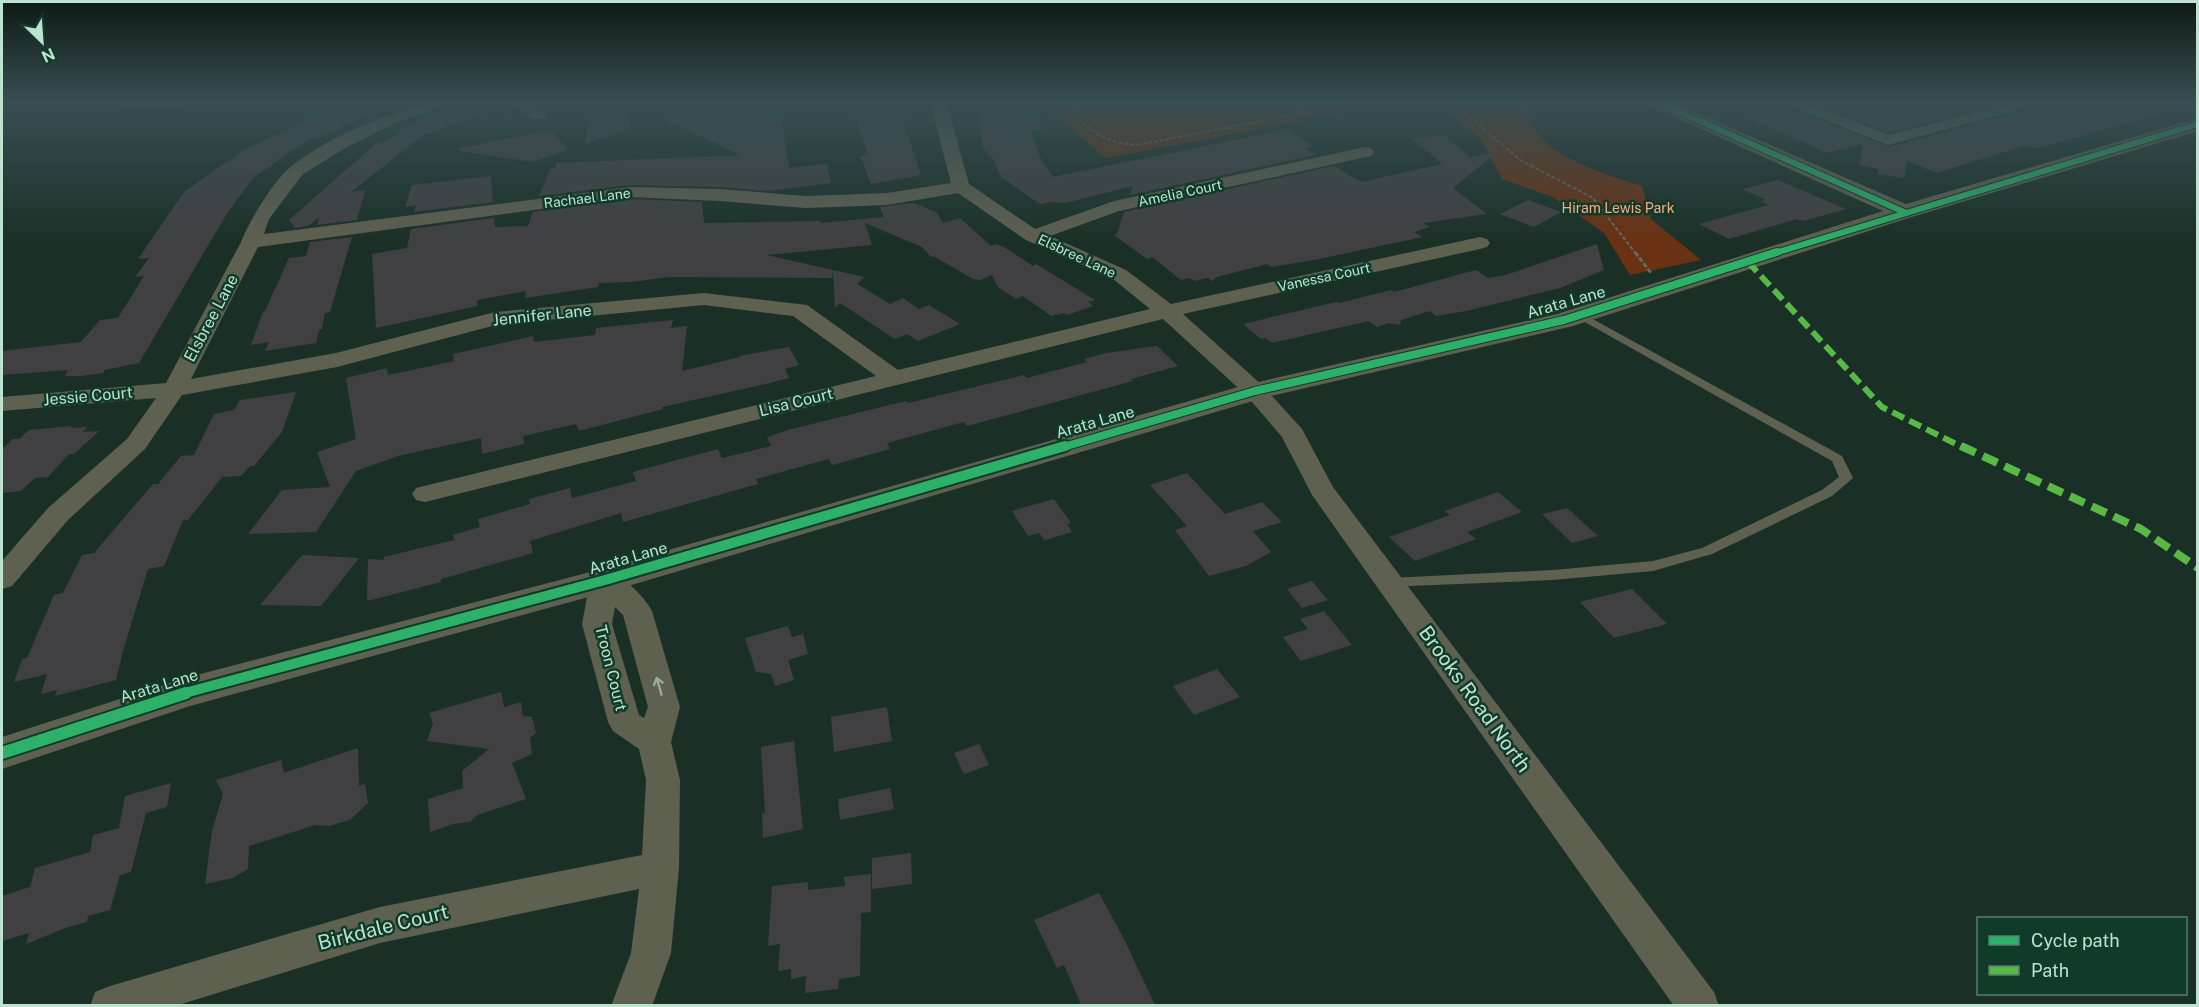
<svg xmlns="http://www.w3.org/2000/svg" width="2199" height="1007" viewBox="0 0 2199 1007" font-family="'Public Sans',sans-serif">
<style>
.green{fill:#6a3112}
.building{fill:#404042}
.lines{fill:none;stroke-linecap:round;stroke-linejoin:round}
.path-far1{stroke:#636b5e;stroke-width:2;stroke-dasharray:4 2;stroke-linecap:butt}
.path{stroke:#636b5e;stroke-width:3;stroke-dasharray:5 2;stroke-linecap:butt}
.service{fill:#5e6050;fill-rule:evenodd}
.minor{fill:#5e6050;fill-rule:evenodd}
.tertiary{fill:#5e6050;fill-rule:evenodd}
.quiet-far1{stroke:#58b947;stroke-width:6;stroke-dasharray:13 6;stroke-linecap:butt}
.quiet{stroke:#58b947;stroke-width:8;stroke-dasharray:16 8;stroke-linecap:butt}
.cycleway-far3-casing{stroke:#103a29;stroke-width:8}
.cycleway-far2-casing{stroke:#103a29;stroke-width:10}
.cycleway-far1-casing{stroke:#103a29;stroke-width:14}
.cycleway-casing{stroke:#103a29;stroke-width:16}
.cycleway-far3{stroke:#2db169;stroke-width:6}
.cycleway-far2{stroke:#2db169;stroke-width:8}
.cycleway-far1{stroke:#2db169;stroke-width:10}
.cycleway{stroke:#2db169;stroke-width:12}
.oneway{stroke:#97ae9d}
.labels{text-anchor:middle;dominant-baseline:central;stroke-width:5;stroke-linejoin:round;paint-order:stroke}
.far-street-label{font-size:14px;fill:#bde2d0;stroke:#103a29}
.far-park-label{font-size:14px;fill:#fdaa88;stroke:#103a29}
.street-label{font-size:16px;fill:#bde2d0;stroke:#103a29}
.near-street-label{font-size:20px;fill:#bde2d0;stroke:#103a29}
</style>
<rect width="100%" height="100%" fill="#1a3027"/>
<path class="green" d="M1038 101H1403L1106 158Z
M1438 101H1528C1528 107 1529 113 1530 119 1542 157 1608 175 1642 186L1651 219 1701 260 1630 275 1604 233 1553 197 1502 179 1482 141Z"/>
<path class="building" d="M355 101 396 102 316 139 311 138 253 178 226 215 139 363 105 370 103 373 81 376H65L68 370 2 375V351L81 342 100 320 118 318 144 276 135 277 149 258 138 259 184 192 242 151 342 102 344 105Z
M457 101 486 109 479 112 483 113 422 136 351 192 365 190 357 220 317 225 319 217 308 226 295 228 289 220 380 140 379 145 427 115 454 106Z
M611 101 627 102 629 129 585 144 592 103Z
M850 101H901L911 120 903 121 921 175 871 184 860 156 868 155Z
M984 101H1022L1045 129 1030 130 1040 157 1053 177 1288 129 1313 146 1304 148 1316 155 1130 195 1133 186 1065 203 1050 202 1040 204 1001 177 993 159 983 148 978 109 989 107Z
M1754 101H1781L1784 106 1889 147 2041 106 2044 101H2181L2182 106 2040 148 2024 146 1937 173 1907 161 1904 178 1878 174V169L1859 165 1863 144 1828 153 1751 119Z
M1809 101H2009L1889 133Z
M702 108 730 118 781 114 789 168 827 164 831 183 767 191 720 187 630 185 539 196 550 169 556 168V163L740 155 666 120Z
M551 130 568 150 533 162 460 151V148Z
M1443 135 1471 157 1497 152 1453 188 1487 214 1423 223 1430 227 1414 232 1423 237 1314 260 1271 267 1267 264 1217 277 1212 281 1208 278 1194 281 1190 278 1181 280 1152 257 1147 259 1114 235 1117 234 1124 212 1334 166 1361 182 1442 164 1412 138Z
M491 176 493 202 414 212 416 205 405 207 412 185Z
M1778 180 1846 209 1803 221 1797 219 1729 239 1699 224 1768 205 1761 201 1766 200 1742 189Z
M630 199 702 202 704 223 821 221 820 223 884 217 880 207 914 203 936 212 943 223 960 218 991 246 996 244 1004 247 1033 266 1036 264 1095 300 1088 302 1093 306 1067 315 1064 313 1051 316 1023 296 1016 299 998 287 992 275 980 280 973 279 935 257 930 256 922 247 865 223 872 245 767 255 833 270 832 278 669 277 632 282 599 283 598 287 525 298 526 291 477 300V306L376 328 372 254 407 248 411 229 494 218 495 227 528 226 533 212Z
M1528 200 1561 212 1534 227 1500 214Z
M352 237 330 312 325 313 322 329 319 330 316 343 265 351 269 342 251 345 263 312 265 311 289 258 306 256 310 242Z
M1597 244 1604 270 1560 288 1466 311 1436 316 1430 311 1401 320 1400 325 1389 323 1377 327 1369 321 1272 343 1265 338 1261 339 1243 324 1336 302 1339 303 1391 290 1394 292 1476 270 1488 278 1506 275Z
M833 270 864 277 857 284 890 304 903 298 919 309 929 305 960 324 918 341 907 334 895 339 840 303 835 308Z
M673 320 671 328 687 326 682 371 740 357 739 356 789 347 799 365 785 369 789 378 770 383 662 407 663 409 579 431 576 424 523 436 524 444 482 454 481 438 398 456 356 471 316 532 248 534 282 490 330 487 317 452 356 439 346 378 387 368 388 375 454 361 453 354 533 336 534 342 595 335 596 328Z
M1157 346 1178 366 1131 379 1133 381 967 426 964 422 887 443 890 449 832 465 829 459 756 479 758 484 623 522 621 513 530 541 533 553 441 579V582L367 601 368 559 384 560V557L454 540 453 535 480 527 478 519 530 504 529 499 570 488 572 498 636 481 633 472 673 461 718 449 722 458 771 446 767 437 788 430 906 401 908 403 1024 375 1027 378 1087 362 1084 359 1106 353Z
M296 392 282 432 254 466H250L241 476 222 477 188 520H183L164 566 148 569 123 651 116 680 55 696 57 690 41 694 47 674 14 682 22 659 27 658 54 595 63 593 82 555 94 553 153 484H158L181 456 194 455 214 414 234 410 240 400Z
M72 426 70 428 87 427 83 432 99 431 74 454H69L48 477 35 478 21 491 2 493V449L13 439H19L29 430Z
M1187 473 1225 514 1262 502 1282 522 1253 531 1271 552 1246 566 1209 576 1175 530 1187 526 1150 485Z
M1498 492 1522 512 1467 532 1476 539 1415 561 1389 537 1450 515 1445 511Z
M1054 499 1071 523 1067 524 1072 532 1045 540 1039 533 1028 536 1012 511Z
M1567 508 1598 536 1572 543 1542 514Z
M302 555 359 558 321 606 260 605Z
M1312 581 1328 600 1302 608 1287 589Z
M1632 589 1667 624 1614 638 1580 602Z
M1324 611 1352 645 1301 661 1283 637 1308 629 1300 619Z
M788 626 792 637 803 634 808 654 788 660 794 680 775 686 771 674 756 672 745 638Z
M1217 669 1240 697 1194 715 1173 686Z
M501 692 504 707 521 702 523 716 532 717 536 733 530 738 532 754 512 763 526 799 477 815 470 822 453 824 430 832 428 799 463 788 462 771 489 749 427 741 433 723 429 713Z
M887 707 892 741 834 752 831 717Z
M794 741 803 829 763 838 762 814 765 813 761 747Z
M979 744 989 765 964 774 954 753Z
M358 748 359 786 365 784 368 803 350 820 329 826 315 825 249 846 248 869 233 878 205 884 212 831 223 794 216 780 281 760 284 773Z
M171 783 167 807 146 813 131 872 120 875 110 910 88 916 87 922 65 928 26 944 29 933 2 941V896L30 887 35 868 90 852 93 835 119 828 125 796Z
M890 788 894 809 840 820 838 799Z
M911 853 912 884 872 889V858Z
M871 874V912L861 913 860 976 839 979 838 989 805 993 806 976 791 979V969L778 971 780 944 768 946 772 886 808 882V890L845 886 844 877Z
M1099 893 1124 939 1155 1005H1081L1064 965 1057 968 1034 920Z"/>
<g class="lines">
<path class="path-far1" d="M1061 101C1087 126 1099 143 1137 145L1333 107 1352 101
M1451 101 1520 160 1593 198 1636 254
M1348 104 1365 101"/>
<path class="path" d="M1635 252 1651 273"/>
<path class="service" d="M1580 312 1842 456 1853 478 1832 496 1712 554 1653 571 1553 580 1385 587 1383 583 1385 579 1390 578 1553 570 1653 561 1702 548 1822 490 1839 477 1832 461 1576 317 1575 315Z"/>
<path class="minor" d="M2 101H13L11 104 2 107Z
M111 101H196C187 111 120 111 111 101Z
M432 101H455L453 104 399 121 347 147 303 174 269 219 264 234 630 187 720 189 806 196 887 193 951 183 930 101H946L969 184 1035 229 1114 201 1365 147 1371 148 1374 152 1371 156 1119 211 1050 236 1126 270 1171 304 1480 237 1487 239 1490 243 1487 247 1480 249 1183 314 1263 386 1302 429 1333 487 1714 992 1719 1006H1674L1312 495 1282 437 1247 396 1163 319 425 502 416 500 412 494 416 488 876 376 793 316 704 305 496 325 337 367 182 395 145 449 68 520 12 586 2 589V561L48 508 127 439 156 398 2 411V397L166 383 241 242C250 220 274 179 293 165 333 134 384 116 432 101ZM958 193 1026 240 1112 278 1150 309 898 370 807 305 704 293 495 312 336 353 191 379 258 247 630 197 720 201 806 208 887 205Z
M509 101H527L547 116 545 119H533Z
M1783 101H1804L1889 135 2017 101H2042L2040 104 1888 145 1785 104Z
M605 570C623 575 643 595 652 611L680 707 671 742 680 780 679 868 671 953 652 1006H611L631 953 639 889 380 943 175 1006H90L95 992 110 986 380 907 642 855 646 780 639 749 613 731 608 722 582 624 590 580 595 573ZM615 607 623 615 648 707 644 718 639 715 612 624Z"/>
<path class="tertiary" d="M1645 101H1670L1906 204 2198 118V131L1912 217 1573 326 1263 398 618 589 190 706 2 769V737L185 678 602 569 1245 385 1557 314 1883 211 1648 105Z"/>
<path class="quiet-far1" d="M1748 262 1882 407 1964 448"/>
<path class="quiet" d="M1961 446 2141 529 2198 568"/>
<defs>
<path id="cycleway-far3" d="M1655 101 1904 212
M1772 254 2198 124"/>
<path id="cycleway-far2" d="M1060 448 1255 391 1564 320 1777 252"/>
<path id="cycleway-far1" d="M181 694 605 580 1065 446"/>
<path id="cycleway" d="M2 753 186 693"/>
</defs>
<use href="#cycleway-far3" class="cycleway-far3-casing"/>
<use href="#cycleway-far2" class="cycleway-far2-casing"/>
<use href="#cycleway-far1" class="cycleway-far1-casing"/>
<use href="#cycleway" class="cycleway-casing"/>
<use href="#cycleway-far3" class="cycleway-far3"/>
<use href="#cycleway-far2" class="cycleway-far2"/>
<use href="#cycleway-far1" class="cycleway-far1"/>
<use href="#cycleway" class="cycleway"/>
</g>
<defs><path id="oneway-shaft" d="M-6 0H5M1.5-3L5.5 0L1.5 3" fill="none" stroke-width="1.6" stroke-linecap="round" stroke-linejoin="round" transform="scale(1.5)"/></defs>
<use class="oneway" href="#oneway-shaft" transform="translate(659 686) rotate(-106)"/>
<linearGradient id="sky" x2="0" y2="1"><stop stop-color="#0e1a15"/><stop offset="0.42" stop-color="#384e52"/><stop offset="1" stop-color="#384e52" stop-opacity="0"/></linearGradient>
<rect width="2199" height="242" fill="url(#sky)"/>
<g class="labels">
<g class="far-street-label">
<text transform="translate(1180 193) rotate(-12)">Amelia Court</text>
<text transform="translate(587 198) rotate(-7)">Rachael Lane</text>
<text transform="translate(1077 256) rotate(25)">Elsbree Lane</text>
<text transform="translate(1324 277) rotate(-12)">Vanessa Court</text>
</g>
<g class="far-park-label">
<text x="1618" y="208">Hiram Lewis Park</text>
</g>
<g class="street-label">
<text transform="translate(1566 302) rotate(-16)">Arata Lane</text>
<text transform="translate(542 315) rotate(-6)">Jennifer Lane</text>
<text transform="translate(211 318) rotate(-62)">Elsbree Lane</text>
<text transform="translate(88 396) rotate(-5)">Jessie Court</text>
<text transform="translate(796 402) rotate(-14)">Lisa Court</text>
<text transform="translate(1095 422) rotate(-16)">Arata Lane</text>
<text transform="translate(628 558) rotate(-16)">Arata Lane</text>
<text transform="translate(611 668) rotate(76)">Troon Court</text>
<text transform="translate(159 686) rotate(-17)">Arata Lane</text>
</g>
<g class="near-street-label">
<text transform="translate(1475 699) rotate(54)">Brooks Road North</text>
<text transform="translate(383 927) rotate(-14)">Birkdale Court</text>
</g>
</g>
<rect width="2199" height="1007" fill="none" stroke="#bde2d0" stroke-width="6"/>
<rect x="1977" y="917" width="210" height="78" fill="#103a29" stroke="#557d6c" stroke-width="1.5"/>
<rect x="1989" y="936" width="30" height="9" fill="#2db169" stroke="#557d6c" stroke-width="1.5"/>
<text x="2031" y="947" font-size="18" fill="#bde2d0">Cycle path</text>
<rect x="1989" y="966" width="30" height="9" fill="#58b947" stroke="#557d6c" stroke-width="1.5"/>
<text x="2031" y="977" font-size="18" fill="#bde2d0">Path</text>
<g transform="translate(42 42) rotate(155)" stroke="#103a29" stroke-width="4.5" paint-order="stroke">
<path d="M0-4.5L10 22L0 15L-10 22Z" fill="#bde2d0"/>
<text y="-9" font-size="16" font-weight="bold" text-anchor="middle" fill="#bde2d0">N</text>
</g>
</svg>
